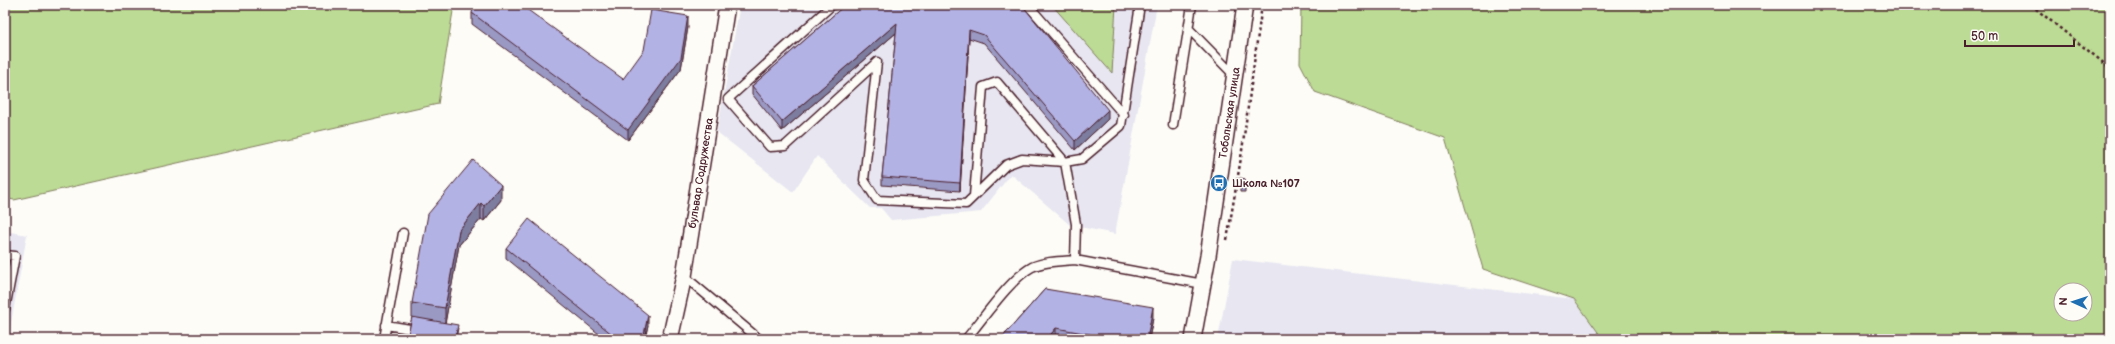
<svg xmlns="http://www.w3.org/2000/svg" width="2115" height="344" viewBox="0 0 2115 344" font-family="'Balsamiq Sans',sans-serif">
<style>
.built{fill:#e7e6f1}
.green{fill:#bcdb94;stroke:#837d60;fill-rule:evenodd}
.lines{fill:none;stroke-linecap:round;stroke-linejoin:round}
.service-casing{stroke:#4a1f2b;stroke-width:11}
.minor-casing{stroke:#4a1f2b;stroke-width:18}
.path{stroke:#4a1f2b;stroke-width:2.5;stroke-dasharray:3 3;stroke-linecap:butt}
.service{stroke:#fdfcf7;stroke-width:8}
.minor{stroke:#fdfcf7;stroke-width:15}
.wall{fill:#9a99c4;stroke:#4a1f2b}
.shaded-wall{fill:#7d7da0;stroke:#4a1f2b}
.building{fill:#b3b2e4;stroke:#4a1f2b}
.labels{text-anchor:middle;dominant-baseline:central;stroke-width:3;stroke-linejoin:round;paint-order:stroke}
.street-label{font-size:11px;fill:#4a1f2b;stroke:#fdfcf7}
.poi-label{font-size:11px;font-weight:bold;fill:#4a1f2b;stroke:#fdfcf7;text-anchor:start}
</style>
<rect width="100%" height="100%" fill="#fdfcf7"/>
<filter id="ink" filterUnits="userSpaceOnUse"><feTurbulence type="fractalNoise" baseFrequency=".025" numOctaves="2"/><feDisplacementMap in="SourceGraphic" scale="8" xChannelSelector="R" yChannelSelector="G"/><feConvolveMatrix kernelMatrix="1 2 1 2 8 2 1 2 1" color-interpolation-filters="sRGB"/></filter>
<g filter="url(#ink)">
<path class="built" d="M740 5H1157L1115 234 1070 225 1011 174 981 212 891 220 881 208H870L817 156 793 192 717 132Z
M5 231 27 235 8 339H5Z
M1233 259 1574 299 1603 339H1218Z"/>
<path class="green" d="M5 5H454L438 104 14 200 5 198Z
M1052 5H1116L1112 73Z
M1301 5H2110V339H1603L1574 299 1483 269 1445 138 1315 92 1300 63ZM2061 290H2085V314H2061Z"/>
<g class="lines">
<defs>
<path id="service" d="M832 5 728 99 770 147 785 146 877 62 864 180 877 200 966 204 1006 165 1022 159 1065 162 1082 159 1121 126 1140 5
M1028 5 1124 115
M1189 29 1234 75
M1173 125 1192 5
M974 196 983 87 997 82 1065 162 1076 224 1075 260
M5 255 15 256 5 309
M684 276 759 339
M386 325 410 329
M384 339 403 233
M966 339C983 319 1010 279 1032 267 1045 261 1061 261 1075 260L1203 284"/>
<g id="minor">
<path id="s1" d="M670 339 684 276 727 5"/>
<path id="s2" d="M1193 339 1208 256 1245 5"/>
</g>
</defs>
<use href="#service" class="service-casing"/>
<use href="#minor" class="minor-casing"/>
<path class="path" d="M2031 5 2110 68
M1227 240 1241 158 1262 5"/>
<use href="#service" class="service"/>
<use href="#minor" class="minor"/>
</g>
<path class="wall" d="M845 5H1022L1108 119 1075 150 984 43 969 38 960 191 882 185V177L896 33 782 131 752 94V86Z
M472 13 623 79 688 27 681 69 628 140 472 24Z
M473 160 501 200 484 221 481 219 459 245 445 323 458 328 456 339 408 338V335L412 317V303Z
M1240 178 1245 179V192H1240Z
M506 248 648 325 645 339H605L506 258Z
M1045 289 1153 318 1149 339H1001Z"/>
<path class="shaded-wall" d="M688 16V27L681 69 628 140V130Z
M897 23V32L782 131V122Z
M969 30V38L960 191V183Z
M1108 110V119L1075 150V141Z
M501 185V200L484 221V206Z
M481 203V219L459 245 445 324V308L459 230Z
M1153 307V318L1149 339H1147Z
M648 315V325L645 339H643Z
M1056 328V339H1047Z"/>
<path class="building" d="M474 5H521L623 79 644 50 651 10 688 16 681 58 628 130 472 13Z
M845 5H1022L1108 110 1075 141 984 35 969 30 960 183 882 177 897 23 782 122 752 86Z
M473 160 501 185 484 206 481 203 459 230 445 308 412 303 428 214Z
M1240 178 1245 179V189L1240 188Z
M529 219 648 315 643 339H618L506 248Z
M1045 289 1153 307 1147 339H1111V338L1056 328 1047 339H1001Z
M412 317 458 325 455 339H429L408 335Z"/>
</g>
<defs>
<symbol id="bus-disc" viewBox="-11 -11 22 22"><circle r="9.5" fill="#1f6fb2" stroke="#fdfcf7"/><path d="M-5-6H5V4H4V6H2V4H-2V6H-4V4H-5ZM-3.5-4V0h7V-4ZM-3.5 1.2v1.5H-2V1.2ZM2 1.2v1.5H3.5V1.2Z" fill="#fff"/></symbol>
</defs>
<g fill-rule="evenodd">
<use href="#bus-disc" x="1209" y="173" width="20" height="20"/>
</g>
<g class="labels">
<g class="street-label">
<text stroke="none"><textPath href="#s2" startOffset="229">Тобольская улица</textPath></text>
<text stroke="none"><textPath href="#s1" startOffset="169">бульвар Содружества</textPath></text>
</g>
<g class="poi-label">
<text x="1232" y="183">Школа №107</text>
</g>
</g>
<rect width="2115" height="344" fill="none" stroke="#fdfcf7" stroke-width="20"/>
<rect x="10" y="10" width="2095" height="324" fill="none" stroke="#4a1f2b" stroke-width="1.5" filter="url(#ink)"/>
<g transform="translate(2073 302) rotate(273)"><circle r="19" fill="#fdfcf7" stroke="#b5a4a5"/>
<path d="M0-3L7 15L0 10L-7 15Z" fill="#1f6fb2"/>
<text y="-6" font-size="11" font-weight="bold" text-anchor="middle" fill="#4a1f2b">N</text>
</g>
<path d="M1965 40v6h109v-6" fill="none" stroke="#4a1f2b" stroke-width="2"/>
<text x="1971" y="40" font-size="12" fill="#4a1f2b" stroke="#fdfcf7" stroke-width="3" paint-order="stroke">50 m</text>
</svg>
